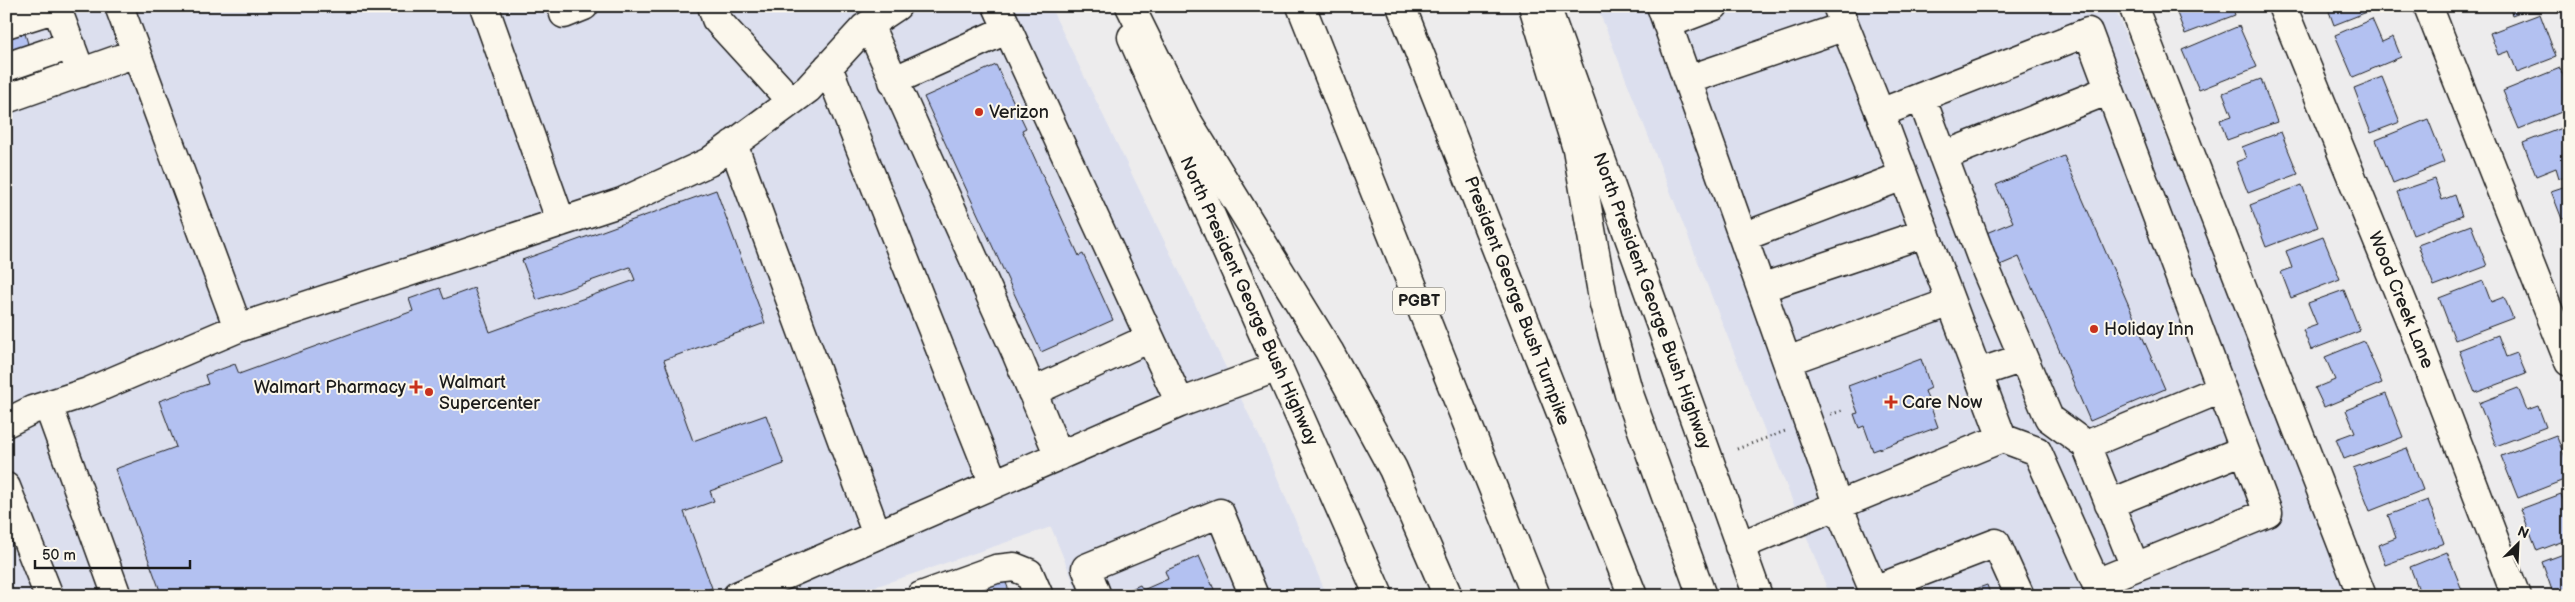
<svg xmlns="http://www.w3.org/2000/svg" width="2575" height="602" viewBox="0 0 2575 602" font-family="'Balsamiq Sans',sans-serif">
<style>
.built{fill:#dcdfee}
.building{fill:#b3c1f1;stroke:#1c1c1c}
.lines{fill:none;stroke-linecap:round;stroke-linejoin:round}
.minor-casing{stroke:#1c1c1c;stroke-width:31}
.major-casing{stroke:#1c1c1c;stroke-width:31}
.highway-casing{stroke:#1c1c1c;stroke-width:31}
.path{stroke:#1c1c1c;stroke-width:3;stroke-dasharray:1 4;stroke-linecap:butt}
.minor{stroke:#fbf7ec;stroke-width:28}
.major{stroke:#fbf7ec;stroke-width:28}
.highway{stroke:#fbf7ec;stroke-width:28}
.poi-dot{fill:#c8321e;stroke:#fbf7ec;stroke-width:2}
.labels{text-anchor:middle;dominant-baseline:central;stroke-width:4;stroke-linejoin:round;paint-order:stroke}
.shield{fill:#fbf7ec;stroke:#5f5e5a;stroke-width:1}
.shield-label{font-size:16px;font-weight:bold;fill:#1c1c1c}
.poi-label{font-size:18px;fill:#1c1c1c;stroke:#fbf7ec;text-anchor:start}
.street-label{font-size:18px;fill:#1c1c1c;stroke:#fbf7ec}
</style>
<rect width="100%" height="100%" fill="#edeced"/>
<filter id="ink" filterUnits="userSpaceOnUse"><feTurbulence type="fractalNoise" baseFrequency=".02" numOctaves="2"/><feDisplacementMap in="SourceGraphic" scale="10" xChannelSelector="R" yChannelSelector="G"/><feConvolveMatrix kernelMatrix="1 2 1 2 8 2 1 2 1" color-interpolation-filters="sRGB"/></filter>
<g filter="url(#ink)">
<path class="built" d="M6 6H1050L1264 446 1327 596H1079L1051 527 848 596H6Z
M1597 6H2114L2350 596H1830Z"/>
<path class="building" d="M2188 6H2232L2235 15 2185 34 2177 13Z
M2327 6H2370L2372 10 2334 25Z
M2509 6H2536L2512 15Z
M19 13 31 54 6 61V17Z
M2540 14 2556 57 2517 72 2509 51 2498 55 2490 33Z
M2372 19 2382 42 2393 37 2401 57 2353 77 2335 35Z
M2239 26 2257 67 2199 90 2182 50Z
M996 65 1026 128 1022 130 1079 256 1083 254 1113 320 1041 352 924 97Z
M2560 68 2569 89V109L2519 129 2503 91Z
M2382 77 2400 122 2371 133 2354 88Z
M2261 79 2277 122 2227 140 2220 120 2232 116 2223 93Z
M2428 119 2445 162 2393 183 2376 140Z
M2569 125V175L2559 178 2556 168 2536 176 2523 143Z
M2281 132 2298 174 2248 193 2236 162 2246 158 2242 147Z
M2064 156 2165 389 2090 421 2019 257 1993 268 1979 236 2013 222 1996 185Z
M2435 179 2442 200 2455 195 2462 216 2413 235 2397 192Z
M2302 185 2318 227 2266 247 2250 205Z
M2569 185V217L2562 219 2551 191Z
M716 190 765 323 664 360 693 441 766 415 784 464 710 491 714 501 684 512 712 588 692 596H162L115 469 176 447 159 401 208 384 205 375 235 364 239 374 413 311 409 299 440 288 444 299 474 288 490 332 635 280 630 267 537 300 522 260Z
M2471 225 2487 266 2434 286 2418 245Z
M2323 237 2340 279 2291 298 2281 272 2292 268 2286 251Z
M2483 281 2491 302 2504 297 2513 318 2455 340 2439 298Z
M2344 290 2360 331 2311 350 2303 330 2317 325 2308 303Z
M2498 335 2506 357 2517 353 2526 374 2475 393 2459 350Z
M2364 341 2382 383 2324 407 2315 388 2335 380 2325 357Z
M1921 359 1931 388 1925 391 1938 427 1873 451 1864 426 1859 428 1854 414 1858 413 1848 386Z
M2518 388 2527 410 2538 406 2546 427 2496 446 2479 403Z
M2386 394 2403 437 2344 459 2336 439 2355 432 2346 410Z
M2556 435 2569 467V478L2518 498 2501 456Z
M2407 448 2423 490 2370 511 2353 468Z
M2561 494 2569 516V539L2537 551 2521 509Z
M2428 500 2444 543 2385 565 2378 545 2396 538 2388 515Z
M2447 552 2464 595 2407 596 2419 590 2410 567Z
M2569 552V596H2554L2542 562Z
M1199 556 1217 596H1123L1122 593 1140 585 1143 590 1168 579 1165 571Z
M1005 580 1011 596H965Z
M1987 585 1991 596H1956Z"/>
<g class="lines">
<defs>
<path id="minor" d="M56 6 81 73
M119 6 238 328
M484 6 561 222
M562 6 564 14 584 6
M712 6 716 19 791 101
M1661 6 1838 506 1876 596
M1837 6 1880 113
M2133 6 2362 596
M2282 6 2418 340 2516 596
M2428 6 2569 362
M6 24 57 8
M1667 24 1714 6
M869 25 1017 355 1059 456
M6 67 71 45
M828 67 994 484
M1687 80 1843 27
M893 81 1006 30
M1921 97 1986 270 2049 418 2086 445 2135 567
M6 99 136 53
M733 144 877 535
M1943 156 2109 90
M1743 237 1903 176
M1761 288 1925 233
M1787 361 1951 302
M1978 373 2023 358
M1032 392 1150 338
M1180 403 1278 367
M48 405 117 596
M6 423 32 410 88 392 238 328 622 202 709 162 808 89 864 28 897 6
M2086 445 2221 389
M6 487 49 596
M2109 504 2244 450
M1739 546 2002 438 1880 113 2088 32 2268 513 2096 583 2037 451 2002 438
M1874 590 1996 543 2020 596
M737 596 1180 403 997 6
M921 596 996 569 1014 567 1029 573 1039 596
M1097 596 1086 568 1220 513 1254 596"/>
<path id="major" d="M1546 6 1758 596
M1132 37 1379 596"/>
<path id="highway" d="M1130 6 1185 117 1329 351 1393 469 1448 596
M1301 6 1536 596
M1401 6 1633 596
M1533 6 1577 149 1604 304 1629 394 1702 596"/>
</defs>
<use href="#minor" class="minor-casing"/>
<use href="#major" class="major-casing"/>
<use href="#highway" class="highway-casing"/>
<path class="path" d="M1831 414 1842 411
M1737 449 1788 430"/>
<use href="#minor" class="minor"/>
<use href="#major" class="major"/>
<use href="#highway" class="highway"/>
</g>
</g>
<g class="poi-dot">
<circle cx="979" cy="112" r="5"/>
<circle cx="2094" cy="329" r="5"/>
<path d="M413.5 379.5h5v5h5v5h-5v5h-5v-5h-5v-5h5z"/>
<circle cx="429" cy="392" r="5"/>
<path d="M1888.5 394.5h5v5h5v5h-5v5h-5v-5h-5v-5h5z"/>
</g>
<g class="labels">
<rect class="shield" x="1393" y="287.5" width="52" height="27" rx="4"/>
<g class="shield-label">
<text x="1419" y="301">PGBT</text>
</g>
<g class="poi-label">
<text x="989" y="112">Verizon</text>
<text x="2104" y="329">Holiday Inn</text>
<text x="439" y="382">Walmart<tspan x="439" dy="21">Supercenter</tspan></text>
<text x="406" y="387" text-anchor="end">Walmart Pharmacy</text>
<text x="1902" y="402">Care Now</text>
</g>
<g class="street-label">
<text transform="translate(2401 300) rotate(68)">Wood Creek Lane</text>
<text transform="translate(1249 301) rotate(66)">North President George Bush Highway</text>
<text transform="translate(1517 301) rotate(69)">President George Bush Turnpike</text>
<text transform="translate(1652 301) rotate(70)">North President George Bush Highway</text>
</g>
</g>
<rect width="2575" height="602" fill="none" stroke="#fbf7ec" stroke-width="25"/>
<rect x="12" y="12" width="2550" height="577" fill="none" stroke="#1c1c1c" stroke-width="2" filter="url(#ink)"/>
<g transform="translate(2518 544) rotate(24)" stroke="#fbf7ec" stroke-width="4" paint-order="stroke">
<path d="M0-4L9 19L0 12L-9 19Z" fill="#1c1c1c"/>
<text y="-8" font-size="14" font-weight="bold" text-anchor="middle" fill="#1c1c1c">N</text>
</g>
<path d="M35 560v8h155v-8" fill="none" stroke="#1c1c1c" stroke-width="2.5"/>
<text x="42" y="560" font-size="15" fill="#1c1c1c" stroke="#fbf7ec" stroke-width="4" paint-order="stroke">50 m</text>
</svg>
